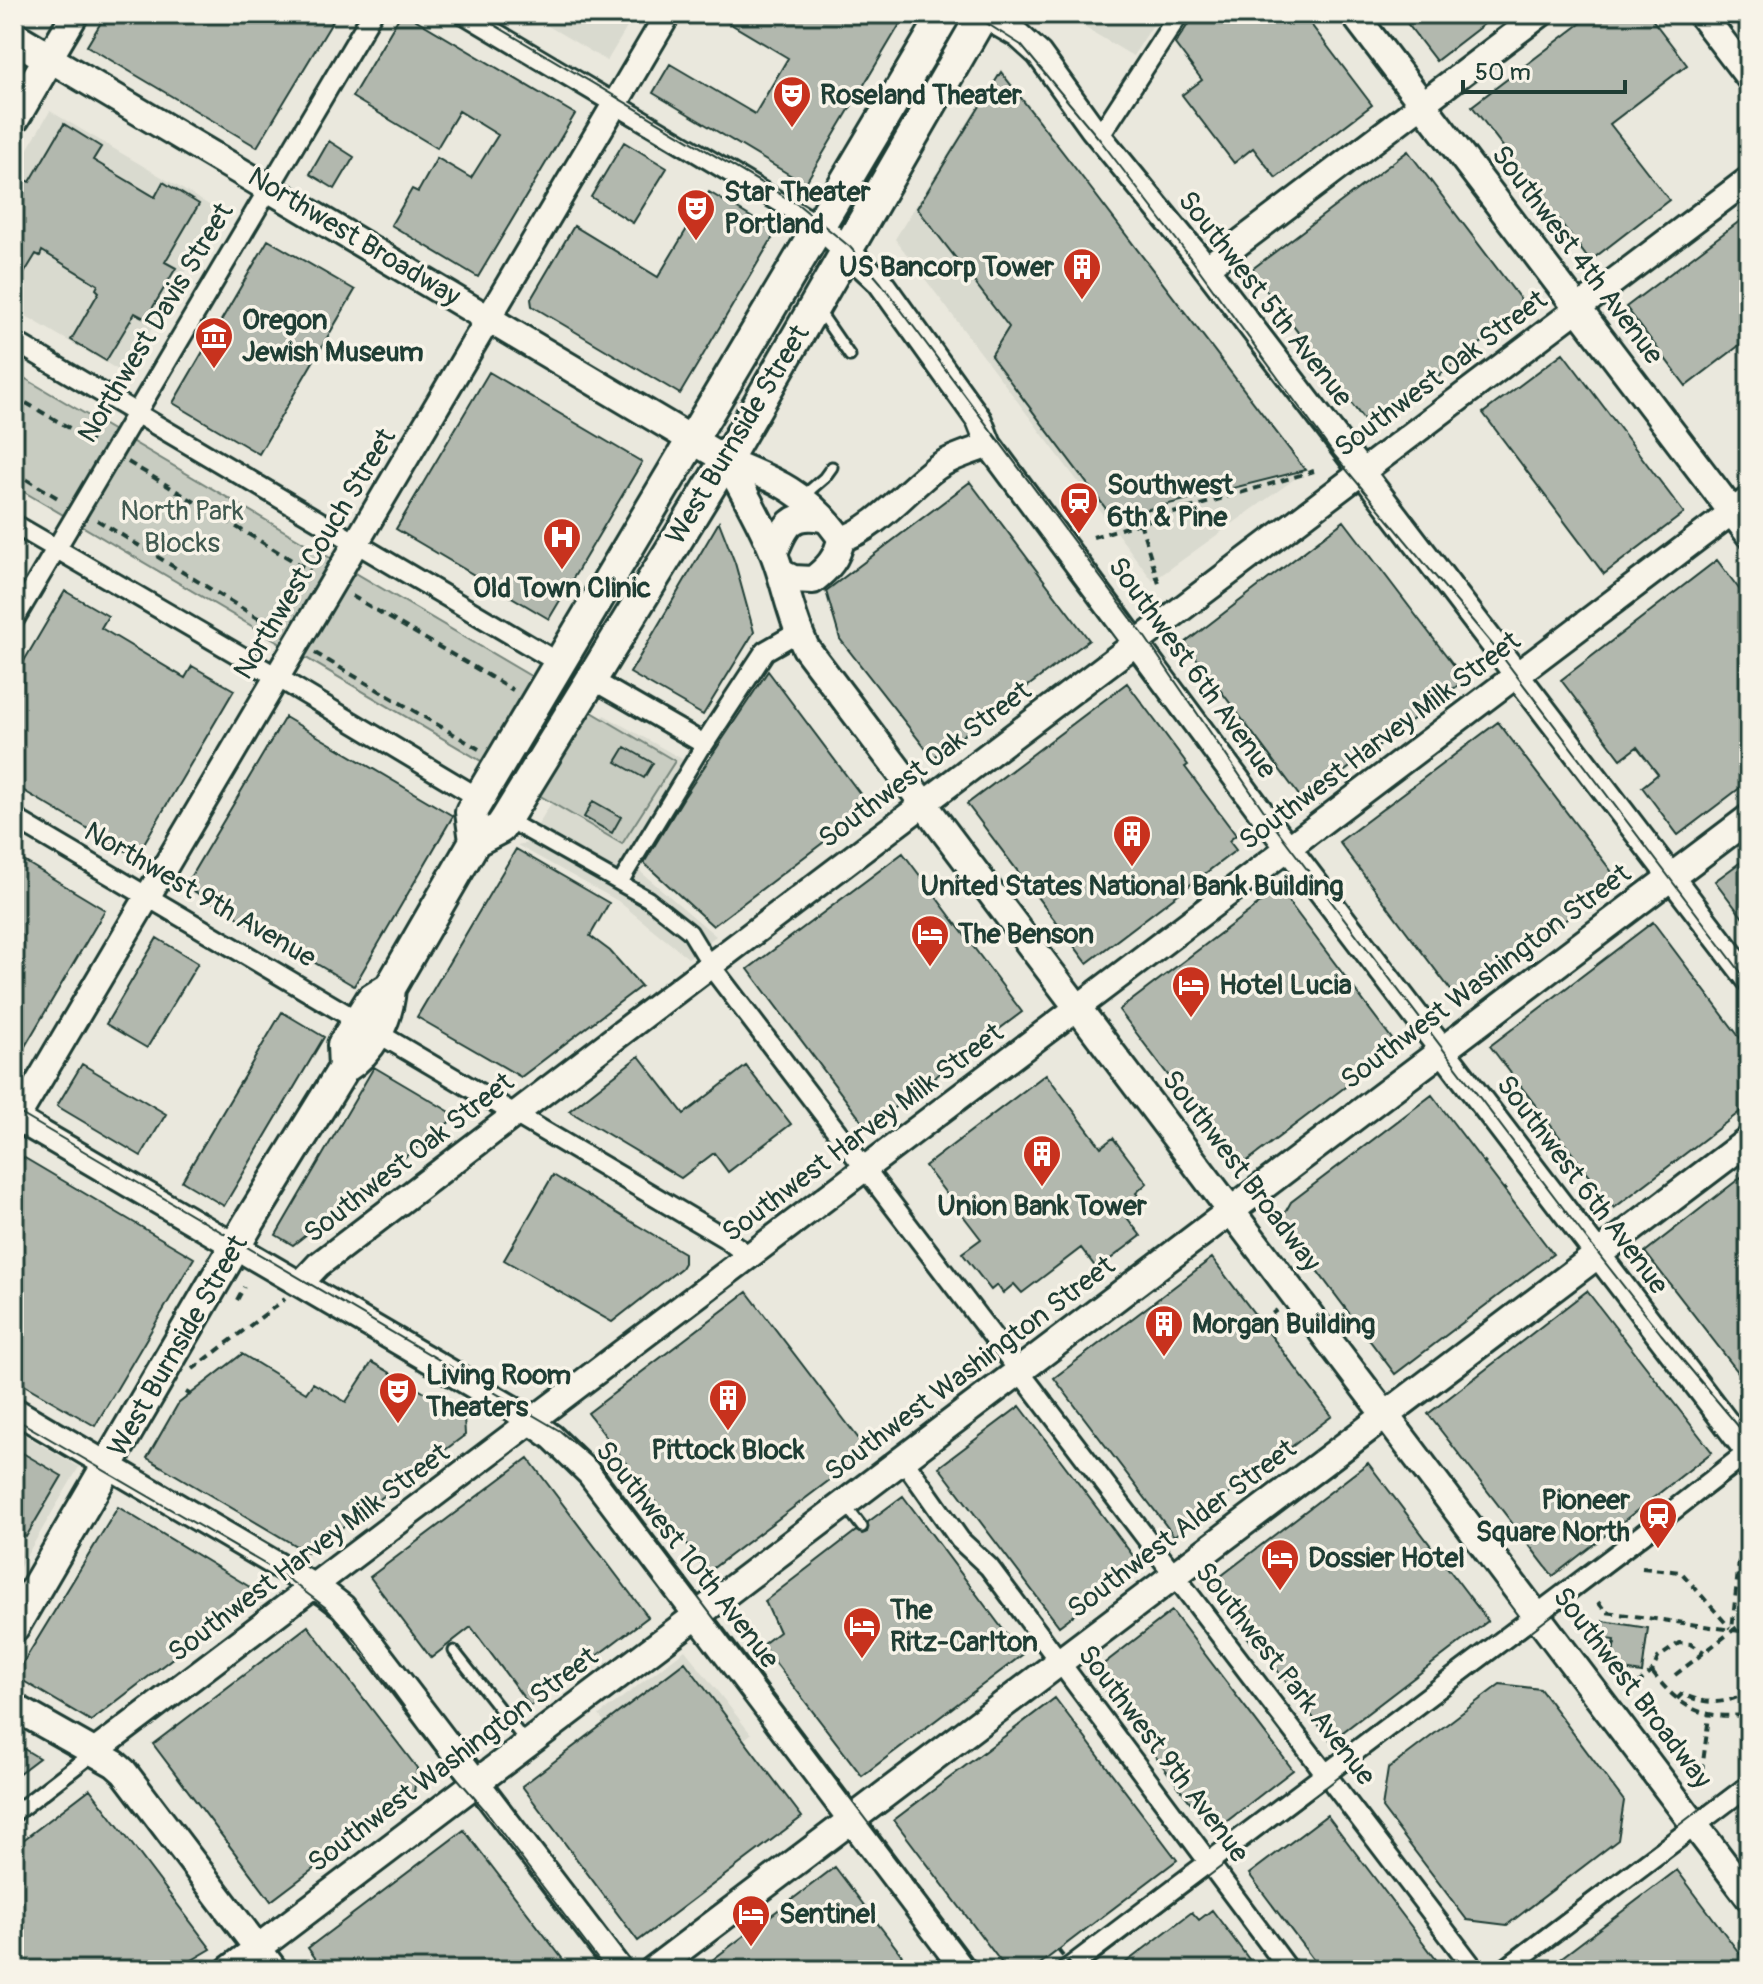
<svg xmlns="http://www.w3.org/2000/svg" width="1763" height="1984" viewBox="0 0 1763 1984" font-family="Pangolin,sans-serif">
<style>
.built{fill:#d9dacf}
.green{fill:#c8ccc1;stroke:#74847a;stroke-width:2}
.building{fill:#b2b8ae;stroke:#1f3d34;stroke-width:2}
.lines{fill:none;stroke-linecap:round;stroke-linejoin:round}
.service-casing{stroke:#1f3d34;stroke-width:15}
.pedestrian-casing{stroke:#1f3d34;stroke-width:20}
.minor-casing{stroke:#1f3d34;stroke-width:24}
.tertiary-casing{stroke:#1f3d34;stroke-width:30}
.secondary-casing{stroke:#1f3d34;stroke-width:32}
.primary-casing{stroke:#1f3d34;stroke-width:36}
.path{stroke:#1f3d34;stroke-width:4;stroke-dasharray:8 6;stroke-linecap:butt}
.service{stroke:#f7f3e8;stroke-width:9}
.pedestrian{stroke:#f7f3e8;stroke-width:14}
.minor{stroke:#f7f3e8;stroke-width:18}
.tertiary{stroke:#f7f3e8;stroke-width:24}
.secondary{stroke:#f7f3e8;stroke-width:26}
.primary{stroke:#f7f3e8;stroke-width:30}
.tram{stroke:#1f3d34;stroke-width:2}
.path-bridge{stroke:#1f3d34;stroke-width:4;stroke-dasharray:8 6;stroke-linecap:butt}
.labels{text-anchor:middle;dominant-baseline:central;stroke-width:7;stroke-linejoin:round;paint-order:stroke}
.poi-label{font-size:28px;font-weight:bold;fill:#1f3d34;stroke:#f7f3e8;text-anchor:start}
.street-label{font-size:28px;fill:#1f3d34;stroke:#f7f3e8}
.park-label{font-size:28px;fill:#415a50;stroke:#f7f3e8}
</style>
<rect width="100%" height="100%" fill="#eae8dd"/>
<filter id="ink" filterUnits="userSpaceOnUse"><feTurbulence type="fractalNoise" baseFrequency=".0125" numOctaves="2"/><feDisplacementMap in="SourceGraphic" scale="16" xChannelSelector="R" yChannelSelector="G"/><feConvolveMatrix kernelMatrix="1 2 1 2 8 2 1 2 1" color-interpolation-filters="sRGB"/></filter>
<g filter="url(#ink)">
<path class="built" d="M528 14H635L607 61Z
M1062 14H1160L1133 56Z
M1001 69 1307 470 1153 581 895 239Z
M50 111 221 212 125 374 14 309V172Z
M604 715 696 767 639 860 638 867 642 873 716 936 688 958 618 901 517 845 527 843Z
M14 1429 79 1467 14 1577Z
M685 1650 751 1734 664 1801 599 1715Z"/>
<path class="green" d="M14 372 675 761 622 844 14 486Z"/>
<path class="building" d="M106 14H337L257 147 87 46Z
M401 14H406L575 114 478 277 391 225 412 189 418 192 437 158 471 178 498 135 459 111 437 148 352 97Z
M714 14H906L805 184 653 93 670 64 755 114 788 58Z
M1195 14H1303L1372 105 1276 178 1253 148 1234 163 1182 95 1202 80 1175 44Z
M1400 14H1497L1436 61Z
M1593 14H1648L1687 65 1610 124 1669 200 1590 261 1472 106Z
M1001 72 1085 181 1305 470 1113 518 991 356 1009 327 917 208Z
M64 124 101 147 93 160 155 197 163 182 199 204 165 262 176 268 146 319 135 313 106 361 71 340 99 292 96 289 98 285 42 251 40 256 36 254 14 290V173L30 182Z
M329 141 354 157 335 189 310 174Z
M624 142 667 168 633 223 591 197Z
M1408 151 1527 308 1370 428 1251 270Z
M709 192 776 232 680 394 532 306 531 299 574 226 658 277Z
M1749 214V338L1686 386 1626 307Z
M268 240 355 290 259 454 173 403Z
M1563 353 1684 513 1604 574 1483 413Z
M489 372 642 462 549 619 396 529Z
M970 482 1089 640 933 758 840 639 826 591Z
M1344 521 1465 680 1304 802 1185 643Z
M719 522 735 563 754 632 703 715 630 673Z
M1717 560 1749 602V781L1678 835 1642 787 1658 774 1637 747 1621 759 1561 680Z
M65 591 108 616 101 628 185 678 192 666 234 690 136 857 14 785V678Z
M768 671 870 807 713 926 644 863 684 797Z
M1127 683 1188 765 1185 767 1236 835 1229 841 1236 850 1087 963 967 804Z
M285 717 453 816 354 986 185 886Z
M1498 722 1618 880 1459 1001 1339 842Z
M625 747 653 763 644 778 616 762Z
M593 801 621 817 612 833 584 817Z
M516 849 609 903 590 936 610 951 641 986 521 1077 417 1017Z
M903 853 1022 1012 867 1128 748 969Z
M14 855 105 910 14 1065Z
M1749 856V926L1715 881Z
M1279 889 1398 1047 1238 1168 1119 1010Z
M1653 922 1749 1050V1105L1614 1208 1490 1046Z
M157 938 198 963 147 1048 106 1024Z
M282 1012 324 1037 224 1206 182 1181Z
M639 1056 684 1114 746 1066 791 1124 728 1172 714 1153 681 1178 569 1111Z
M82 1064 166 1114 141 1156 57 1106Z
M374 1067 457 1116 293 1245 276 1235Z
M1046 1074 1101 1147 1113 1138 1147 1183 1136 1193 1143 1202 1125 1215 1141 1236 1097 1269 1081 1248 1022 1293 1014 1284 1003 1293 997 1285 991 1290 962 1253 981 1239 925 1166Z
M1432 1095 1553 1254 1395 1374 1285 1228 1282 1218 1291 1202Z
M23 1157 194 1258 95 1426 14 1379V1173Z
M1749 1171V1386L1645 1252Z
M553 1175 684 1253V1263L681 1268 612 1322 504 1260Z
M1212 1258 1332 1416 1174 1536 1054 1378Z
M1587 1291 1712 1452 1553 1576 1428 1414Z
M747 1292 868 1451 708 1572 588 1413Z
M242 1354 306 1393 313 1383 346 1402 372 1362 464 1416 465 1435 308 1553 147 1458 178 1404Z
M1020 1406 1140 1565 1059 1626 939 1467Z
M14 1448 62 1476 26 1537 14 1530Z
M528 1458 648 1617 530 1706 471 1627 431 1658 370 1577Z
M1368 1463 1488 1621 1331 1741 1258 1645 1255 1647 1224 1606 1228 1604 1212 1583Z
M903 1496 1022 1655 862 1776 762 1645 779 1632 765 1601 856 1531 862 1534 867 1532 868 1522Z
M118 1507 258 1592 91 1721 15 1676Z
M1172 1611 1293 1770 1213 1832 1092 1673Z
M1603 1621 1648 1628 1642 1673 1611 1668 1615 1640 1600 1638Z
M308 1626 417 1768 414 1793 271 1901 153 1744Z
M685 1662 802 1817 638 1941 522 1786Z
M1500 1684 1540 1689 1624 1801 1618 1840 1507 1925 1467 1920 1382 1808 1388 1769Z
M1055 1698 1177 1860 1032 1970H1007L894 1820Z
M14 1743 39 1758 14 1777Z
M90 1789 131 1843 211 1949 175 1970H14V1847Z
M1327 1815 1444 1970H1321L1249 1874Z
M464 1830 571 1970H324L308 1948Z
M835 1867 913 1970H699L757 1926Z
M1677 1870 1749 1966V1970H1545Z
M1212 1910 1257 1970H1116L1192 1912 1199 1920Z"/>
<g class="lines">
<defs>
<path id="service" d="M819 311 850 356
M802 497 824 478 832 467
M846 1506 862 1527
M454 1651 525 1741"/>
<path id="pedestrian" d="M506 819 648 899 690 932 710 965
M620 883 704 744
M14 1814 93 1753"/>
<path id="minor" d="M464 14 820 226
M1099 137 1179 14
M14 341 559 663
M14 524 277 677 479 798
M14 620 372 14
M591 679 704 744 765 651 798 632
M14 818 358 1021
M710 965 1475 1970
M376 1032 725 1238 750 1257
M903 1459 960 1540 989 1567 1289 1970
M1066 1970 1634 1541 1749 1451
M1504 1970 1749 1785"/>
<path id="tertiary" d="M983 15 1018 35 1039 54 1093 129 1197 256 1749 979
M820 226 880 282 979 420 989 445 1273 828 1749 1453
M1206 268 1541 14
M726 460C774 479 810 494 841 539 874 530 905 492 932 471 948 458 970 452 989 445
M14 1117 510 1407 552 1437 590 1474 964 1970
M17 1118 668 14
M300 1284 318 1265 662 1002 1749 179
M14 1410 325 1593 343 1607 620 1970
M93 1753 1749 499"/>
<path id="secondary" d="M75 14 49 58 726 460C743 491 761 521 774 554 786 585 791 618 806 648L1749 1897
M1354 14 1749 534
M1701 14 1749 77
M774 553C785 526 791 512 822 518
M781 573 793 579 813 580C828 568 837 559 841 539
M14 1707 115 1764 124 1772 274 1970
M229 1970 1749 818
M653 1970 1749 1140"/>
<path id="primary" d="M14 37 49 58 14 118
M475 841 471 812 945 14
M344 1068 343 1045 371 1000 390 988
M14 1626 248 1224 344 1068C371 1051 388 1020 390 988L475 841 500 828 506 819 726 460 983 14"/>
</defs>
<use href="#service" class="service-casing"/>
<use href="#pedestrian" class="pedestrian-casing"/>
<use href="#minor" class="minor-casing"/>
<use href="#tertiary" class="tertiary-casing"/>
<use href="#secondary" class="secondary-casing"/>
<use href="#primary" class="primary-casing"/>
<path class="path" d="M14 396 92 441
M128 462 310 571
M14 472 58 498
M97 520 276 629
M1140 522 1160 587
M1093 537 1314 471
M352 596 513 690
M315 653 479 749
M1484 1163 1486 1161
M1504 1189 1506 1188
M237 1300 244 1287
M1261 1322 1277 1310
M193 1369 285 1299
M186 1392 191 1395
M1746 1491 1732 1630 1749 1632
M1642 1568 1681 1572 1730 1628
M1598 1602 1606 1612 1732 1630
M1599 1655 1615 1643
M1652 1672C1680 1708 1703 1721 1749 1714
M1675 1675 1749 1618
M1626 1693 1652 1672 1658 1658 1679 1643 1691 1644 1704 1652
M1677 1699 1682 1694C1706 1705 1727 1705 1749 1691
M1700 1786 1709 1716"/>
<use href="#service" class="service"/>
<use href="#pedestrian" class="pedestrian"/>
<use href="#minor" class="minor"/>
<use href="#tertiary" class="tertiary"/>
<use href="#secondary" class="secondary"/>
<use href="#primary" class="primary"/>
<path class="tram" d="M476 14 800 206 850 247 881 283 1145 637 1275 827 1585 1237 1661 1334 1749 1439
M972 14 1021 45 1100 140 1192 260 1335 456 1501 655 1749 983
M14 1110 560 1431 596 1462 979 1970
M14 1418 280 1573 325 1607 356 1641 452 1772 484 1809 606 1970
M1085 1970 1749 1466
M1488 1970 1749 1772"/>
<path class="path-bridge" d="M1058 1950 1074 1970"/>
</g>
</g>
<defs>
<symbol id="theatre-pin" viewBox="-11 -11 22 30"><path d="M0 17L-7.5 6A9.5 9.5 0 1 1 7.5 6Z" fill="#c8321e" stroke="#f7f3e8"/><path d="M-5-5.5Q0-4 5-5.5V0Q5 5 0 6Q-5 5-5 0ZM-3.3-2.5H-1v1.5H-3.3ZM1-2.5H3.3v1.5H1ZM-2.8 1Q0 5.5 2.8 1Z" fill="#fff"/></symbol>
<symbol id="building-pin" viewBox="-11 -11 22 30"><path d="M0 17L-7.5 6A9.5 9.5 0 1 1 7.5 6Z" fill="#c8321e" stroke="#f7f3e8"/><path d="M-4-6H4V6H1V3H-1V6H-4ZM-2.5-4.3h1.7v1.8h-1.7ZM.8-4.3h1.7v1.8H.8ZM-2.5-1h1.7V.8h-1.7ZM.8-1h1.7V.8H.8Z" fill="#fff"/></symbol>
<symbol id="museum-pin" viewBox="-11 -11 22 30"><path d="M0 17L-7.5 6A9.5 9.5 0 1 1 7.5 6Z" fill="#c8321e" stroke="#f7f3e8"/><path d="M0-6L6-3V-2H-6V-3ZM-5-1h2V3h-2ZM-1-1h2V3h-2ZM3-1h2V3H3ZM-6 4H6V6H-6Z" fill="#fff"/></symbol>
<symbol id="station-pin" viewBox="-11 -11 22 30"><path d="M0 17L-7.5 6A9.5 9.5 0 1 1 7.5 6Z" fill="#c8321e" stroke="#f7f3e8"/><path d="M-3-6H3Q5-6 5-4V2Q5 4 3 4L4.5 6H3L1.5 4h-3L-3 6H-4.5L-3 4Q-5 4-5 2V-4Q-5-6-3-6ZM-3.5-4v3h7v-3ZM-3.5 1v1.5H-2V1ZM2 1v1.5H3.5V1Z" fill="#fff"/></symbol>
<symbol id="hospital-pin" viewBox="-11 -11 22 30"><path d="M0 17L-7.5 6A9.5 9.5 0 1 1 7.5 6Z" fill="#c8321e" stroke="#f7f3e8"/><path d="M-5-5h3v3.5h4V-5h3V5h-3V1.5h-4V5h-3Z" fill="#fff"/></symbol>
<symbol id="hotel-pin" viewBox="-11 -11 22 30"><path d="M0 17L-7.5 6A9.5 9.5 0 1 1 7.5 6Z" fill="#c8321e" stroke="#f7f3e8"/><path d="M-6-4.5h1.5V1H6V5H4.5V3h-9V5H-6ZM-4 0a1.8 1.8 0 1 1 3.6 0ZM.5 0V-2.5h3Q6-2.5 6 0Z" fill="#fff"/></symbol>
</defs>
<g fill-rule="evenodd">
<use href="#theatre-pin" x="770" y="73" width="44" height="60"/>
<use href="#theatre-pin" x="674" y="186" width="44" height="60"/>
<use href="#building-pin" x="1060" y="245" width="44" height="60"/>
<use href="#museum-pin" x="192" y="314" width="44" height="60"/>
<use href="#station-pin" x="1057" y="479" width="44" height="60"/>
<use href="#hospital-pin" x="540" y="515" width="44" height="60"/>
<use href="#building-pin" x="1110" y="812" width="44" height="60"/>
<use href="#hotel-pin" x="908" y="912" width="44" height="60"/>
<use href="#hotel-pin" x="1169" y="963" width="44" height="60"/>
<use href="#building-pin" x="1020" y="1132" width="44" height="60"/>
<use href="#building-pin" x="1142" y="1302" width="44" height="60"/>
<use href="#theatre-pin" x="376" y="1369" width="44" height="60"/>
<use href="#building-pin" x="706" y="1376" width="44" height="60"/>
<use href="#station-pin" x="1636" y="1494" width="44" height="60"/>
<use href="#hotel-pin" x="1258" y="1536" width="44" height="60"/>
<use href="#hotel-pin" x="840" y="1604" width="44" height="60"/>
<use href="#hotel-pin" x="729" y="1892" width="44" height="60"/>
</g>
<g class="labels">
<g class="poi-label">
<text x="820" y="95">Roseland Theater</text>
<text x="724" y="192">Star Theater<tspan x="724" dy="32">Portland</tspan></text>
<text x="1054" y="267" text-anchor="end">US Bancorp Tower</text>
<text x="242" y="320">Oregon<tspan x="242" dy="32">Jewish Museum</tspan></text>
<text x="1107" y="485">Southwest<tspan x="1107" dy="32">6th &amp; Pine</tspan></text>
<text x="562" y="588" text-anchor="middle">Old Town Clinic</text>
<text x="1132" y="886" text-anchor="middle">United States National Bank Building</text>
<text x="958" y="934">The Benson</text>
<text x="1219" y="985">Hotel Lucia</text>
<text x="1042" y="1206" text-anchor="middle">Union Bank Tower</text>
<text x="1192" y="1324">Morgan Building</text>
<text x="426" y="1375">Living Room<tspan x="426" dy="32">Theaters</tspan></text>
<text x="728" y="1450" text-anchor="middle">Pittock Block</text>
<text x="1630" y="1500" text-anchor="end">Pioneer<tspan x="1630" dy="32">Square North</tspan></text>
<text x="1308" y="1558">Dossier Hotel</text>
<text x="890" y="1610">The<tspan x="890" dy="32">Ritz-Carlton</tspan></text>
<text x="779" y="1914">Sentinel</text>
</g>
<g class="street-label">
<text transform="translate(354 237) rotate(31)">Northwest Broadway</text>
<text transform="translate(1577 255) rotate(53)">Southwest 4th Avenue</text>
<text transform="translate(1265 299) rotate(52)">Southwest 5th Avenue</text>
<text transform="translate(156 323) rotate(-59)">Northwest Davis Street</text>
<text transform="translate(1441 374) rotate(-37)">Southwest Oak Street</text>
<text transform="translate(738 435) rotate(-59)">West Burnside Street</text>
<text transform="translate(315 554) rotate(-59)">Northwest Couch Street</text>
<text transform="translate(1192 668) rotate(54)">Southwest 6th Avenue</text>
<text transform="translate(1380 741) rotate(-37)">Southwest Harvey Milk Street</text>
<text transform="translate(925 765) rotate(-37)">Southwest Oak Street</text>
<text transform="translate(200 895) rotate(30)">Northwest 9th Avenue</text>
<text transform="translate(1486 977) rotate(-37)">Southwest Washington Street</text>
<text transform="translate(863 1133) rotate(-37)">Southwest Harvey Milk Street</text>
<text transform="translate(409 1158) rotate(-38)">Southwest Oak Street</text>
<text transform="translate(1241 1171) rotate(53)">Southwest Broadway</text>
<text transform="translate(1582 1185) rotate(53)">Southwest 6th Avenue</text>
<text transform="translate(178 1346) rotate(-60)">West Burnside Street</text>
<text transform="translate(970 1369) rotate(-37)">Southwest Washington Street</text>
<text transform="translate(1182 1529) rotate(-37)">Southwest Alder Street</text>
<text transform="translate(309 1553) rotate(-37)">Southwest Harvey Milk Street</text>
<text transform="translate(687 1555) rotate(52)">Southwest 10th Avenue</text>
<text transform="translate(1285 1674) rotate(52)">Southwest Park Avenue</text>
<text transform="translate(1632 1688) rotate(53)">Southwest Broadway</text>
<text transform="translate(1163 1754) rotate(53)">Southwest 9th Avenue</text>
<text transform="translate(453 1760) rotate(-37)">Southwest Washington Street</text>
</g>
<g class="park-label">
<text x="182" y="511">North Park<tspan x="182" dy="32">Blocks</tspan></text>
</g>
</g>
<rect width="1763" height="1984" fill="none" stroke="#f7f3e8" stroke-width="48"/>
<rect x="24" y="24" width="1715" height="1936" fill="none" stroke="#1f3d34" stroke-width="3" filter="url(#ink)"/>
<path d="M1463 80v12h162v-12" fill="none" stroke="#1f3d34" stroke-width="4"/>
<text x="1475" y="80" font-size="24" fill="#1f3d34" stroke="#f7f3e8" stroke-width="6" paint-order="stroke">50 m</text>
</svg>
